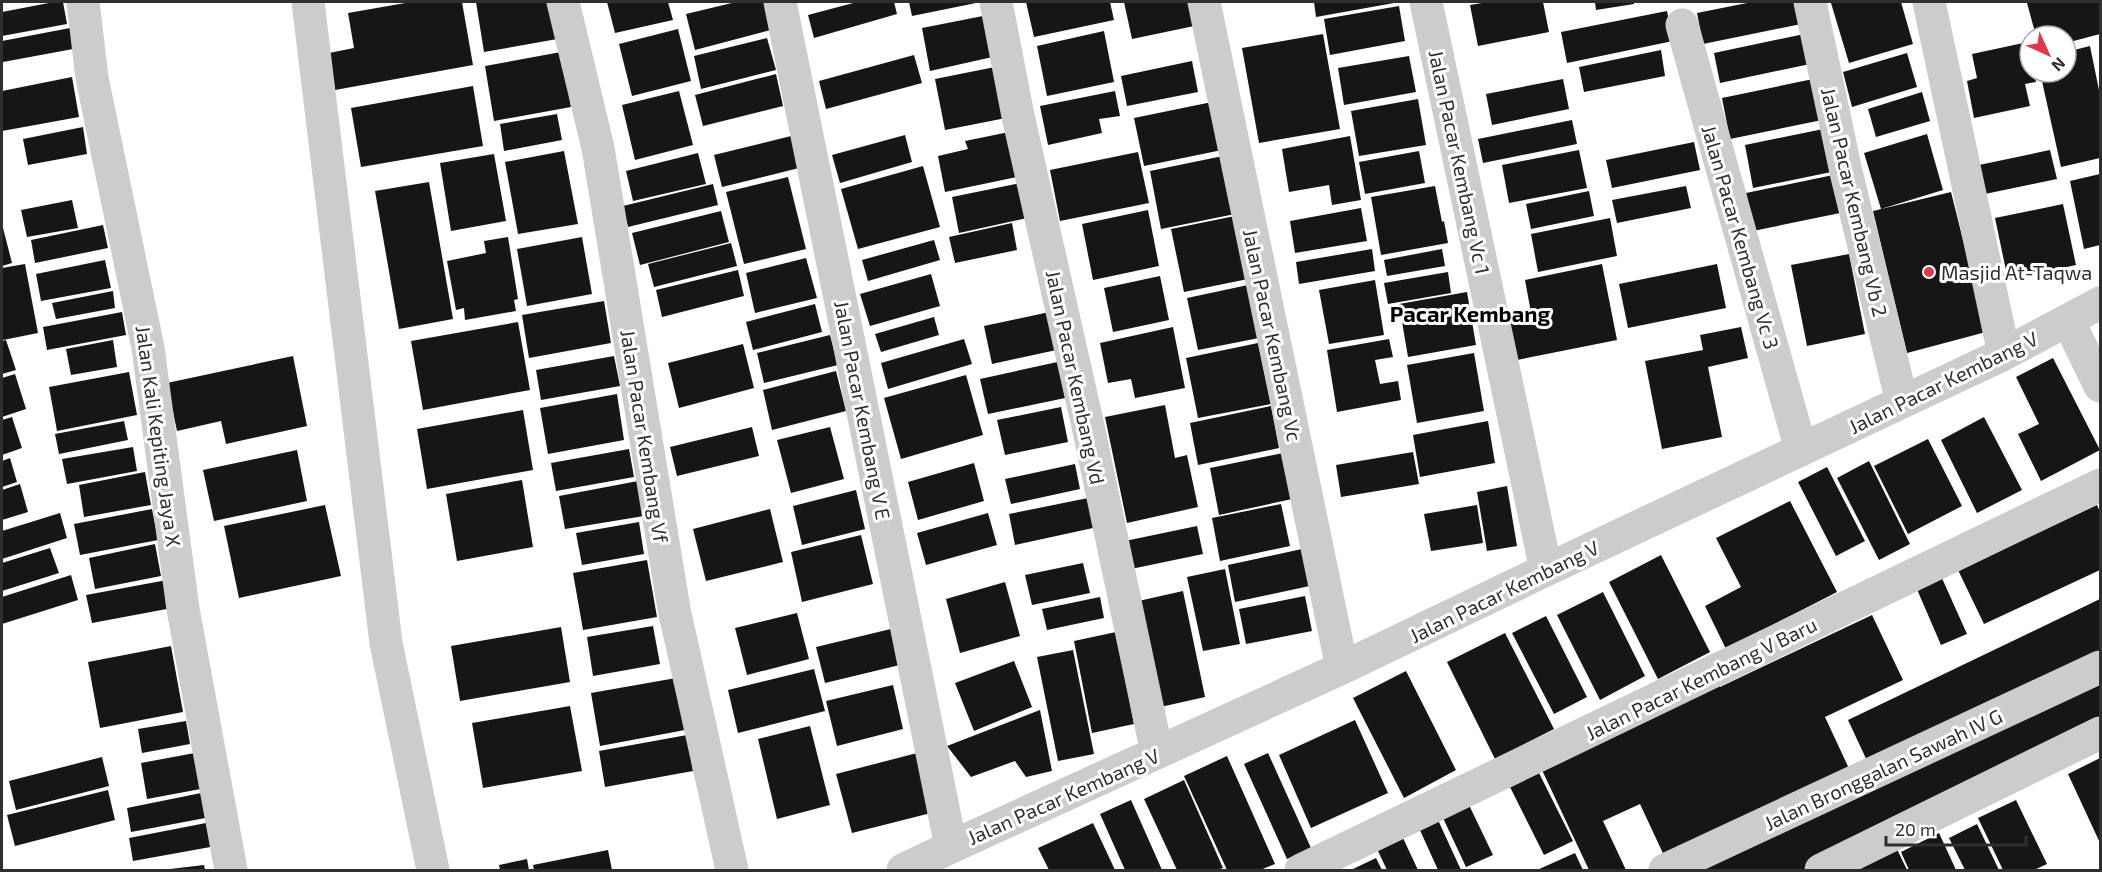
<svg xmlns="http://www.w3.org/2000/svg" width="2102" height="872" viewBox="0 0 2102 872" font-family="'Exo 2',sans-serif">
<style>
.building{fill:#161616}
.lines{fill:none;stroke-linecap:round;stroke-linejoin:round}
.street{stroke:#ccc;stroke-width:33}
.poi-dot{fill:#e0374b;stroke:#fff;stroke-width:2}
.labels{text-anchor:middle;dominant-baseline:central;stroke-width:6;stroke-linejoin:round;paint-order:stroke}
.street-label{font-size:20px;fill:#2f2f2f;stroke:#fff}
.poi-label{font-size:20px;fill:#2f2f2f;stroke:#fff;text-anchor:start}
.quarter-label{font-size:22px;font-weight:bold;fill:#000;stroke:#fff}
</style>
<rect width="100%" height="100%" fill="#fff"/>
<path class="building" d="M54 2H63L67 24 2 36V12Z
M411 2H462L473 65 335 90 329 53 354 48 348 13Z
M476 2H557L563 38 484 52Z
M607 2H668L673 20 615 33Z
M736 2H776L782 27 695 50 686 14Z
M857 2H894L897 14 814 38 808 15Z
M909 2H976V3L912 16Z
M1026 2H1110L1114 20 1034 37Z
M1124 2H1194L1199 25 1132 39Z
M1314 2H1394V3L1316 17Z
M1488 2H1543L1549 32 1478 46 1470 5Z
M1595 2H1634V4L1596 10Z
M1752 2H1802L1806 23 1703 44 1697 13Z
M1837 2H1901L1913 44 1849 63 1831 3Z
M2033 2H2100V34L2066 43V36H2036L2027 3Z
M1399 6 1405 41 1330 55 1324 19Z
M1667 11 1673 41 1567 63 1561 32Z
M988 15 997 56 930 71 922 28Z
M70 28 73 49 3 62 2 41Z
M678 29 691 81 632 96 619 44Z
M1104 31 1114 82 1047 96 1037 46Z
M1809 33 1815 63 1720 83 1714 53Z
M1323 34 1340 129 1259 143 1242 48Z
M767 38 776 70 701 89 694 56Z
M2028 42 2030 72H2034L2036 82 2025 84 2030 106 1974 118 1967 81 1977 78 1972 54Z
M2090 46 2100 95V158L2061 167 2040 72H2066V52Z
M1661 50 1665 76 1584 92 1579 67Z
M561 52 571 107 494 121 485 66Z
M1907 53 1917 87 1852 107 1843 72Z
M914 55 922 83 826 109 819 81Z
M1409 56 1416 92 1344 105 1338 68Z
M1192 61 1198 92 1127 106 1121 76Z
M995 67 1006 118 945 130 935 79Z
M776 74 783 106 703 126 695 95Z
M72 77 79 117 2 131V91Z
M1818 78 1827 119 1730 139 1722 98Z
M1563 79 1569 109 1492 125 1486 94Z
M473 86 483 146 361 167 351 108Z
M679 91 693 145 635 160 622 105Z
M1115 91 1120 116 1099 119 1102 133 1048 145 1040 106Z
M1922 92 1930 121 1876 137 1868 109Z
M1418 99 1426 145 1359 156 1351 111Z
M1212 102 1222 150 1144 166 1134 118Z
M557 114 562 140 504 151 500 124Z
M1572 120 1577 144 1483 163 1478 139Z
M83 127 87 154 28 165 23 139Z
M1833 127 1841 170 1753 188 1745 145Z
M1014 131 1022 176 945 192 938 156 968 149 965 141Z
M1927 134 1943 190 1881 209 1864 153Z
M905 135 912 162 840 183 832 155Z
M791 136 799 168 722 187 714 155Z
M1350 136 1361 200 1332 205 1329 185 1289 192 1282 149Z
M1694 142 1700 170 1612 188 1606 160Z
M1579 150 1587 188 1509 203 1502 165Z
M2050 150 2057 179 1985 194 1979 165Z
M564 151 578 224 518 234 505 162Z
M1419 151 1425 183 1365 194 1359 162Z
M1138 152 1149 203 1060 221 1050 170Z
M698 153 706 184 633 201 626 171Z
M494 154 506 221 451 231 440 163Z
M1223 156 1235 214 1161 229 1150 171Z
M923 166 940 227 858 249 841 189Z
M1838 174 1845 212 1753 231 1746 193Z
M2100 174V245L2084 249 2070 181Z
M788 177 806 249 744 264 726 192Z
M429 182 453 319 399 329 375 191Z
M1020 183 1027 218 959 233 952 197Z
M713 184 718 205 628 227 623 206Z
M1435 186 1442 222 1444 221 1448 243 1381 255 1371 197Z
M1686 186 1691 208 1617 223 1612 200Z
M1589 191 1594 216 1531 229 1526 204Z
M1951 192 1986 332 1907 353 1873 211Z
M72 200 78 228 27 237 21 210Z
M2063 204 2076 265 2008 280 1995 218Z
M1361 208 1367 241 1295 253 1290 221Z
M1148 210 1159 266 1093 280 1082 224Z
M721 211 729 242 640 265 632 233Z
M1235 216 1248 279 1184 292 1171 229Z
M1610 218 1617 256 1538 272 1531 234Z
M1012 223 1017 250 955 263 949 237Z
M2 224 12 263 2 266Z
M103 225 108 248 35 263 31 240Z
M508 237 518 299 514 300 516 311 465 320 464 308 456 310 447 261 486 253 484 241Z
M582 237 592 294 527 306 517 249Z
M934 240 940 260 868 281 862 260Z
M731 243 737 266 654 287 648 264Z
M1372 249 1375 271 1299 284 1296 262Z
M1442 249 1445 266 1387 276 1384 260Z
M1849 254 1865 334 1807 346 1791 265Z
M806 258 817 298 755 313 746 273Z
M105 260 111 288 41 301 36 274Z
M25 264 38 333 3 340 2 268Z
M1602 264 1617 340 1517 360 1510 323 1532 318 1525 280Z
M1717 264 1726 308 1628 328 1619 284Z
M738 270 744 296 662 317 656 290Z
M1448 272 1451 293 1388 304 1384 283Z
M931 274 940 306 870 326 860 294Z
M1160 276 1169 320 1113 332 1104 288Z
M1375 280 1384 335 1329 344 1319 290Z
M1248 285 1259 338 1198 350 1187 298Z
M113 291 115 308 56 319 52 303Z
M1467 292 1476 345 1408 357 1399 304Z
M604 301 611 343 529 358 522 315Z
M815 304 822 332 753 350 746 322Z
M1054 311 1061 349 992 364 984 326Z
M122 312 126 335 47 350 43 327Z
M934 317 939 335 881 352 875 334Z
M518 322 530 390 423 410 411 341Z
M1173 327 1185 388 1135 398 1131 379 1108 383 1100 343Z
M1741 327 1748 358 1708 367 1722 437 1662 449 1645 361 1703 350 1700 335Z
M830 335 838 365 764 383 757 353Z
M964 339 972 364 888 389 881 363Z
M1389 339 1393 357 1375 360 1380 384 1398 381 1401 400 1337 412 1327 350Z
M6 340 16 370 2 374V341Z
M113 340 117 367 71 375 66 349Z
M1258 343 1271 404 1198 418 1186 358Z
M743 344 754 388 679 408 668 363Z
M1474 353 1484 411 1417 423 1407 365Z
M293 356 307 426 226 444 221 421 177 431 167 383Z
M614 356 620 386 541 400 536 370Z
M2053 358 2100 450 2041 481 2018 434 2039 424 2016 377Z
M1062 361 1070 397 988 414 980 379Z
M836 371 846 411 772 430 763 390Z
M129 372 137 415 57 431 49 387Z
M15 374 26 409 2 417V378Z
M966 375 983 435 901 459 884 398Z
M617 394 624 440 548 454 540 408Z
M1165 405 1175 458 1187 455 1198 507 1127 523 1105 417Z
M1271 406 1279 448 1198 465 1190 423Z
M1061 407 1068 442 1005 455 997 420Z
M523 410 533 470 427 489 417 429Z
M12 417 22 448 2 455V420Z
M1984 417 2022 490 1977 513 1941 440Z
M124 421 128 440 59 454 55 434Z
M1488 421 1495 463 1420 477 1413 435Z
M752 427 759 456 677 476 670 447Z
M830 427 844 479 791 493 777 440Z
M1928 439 1962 506 1908 534 1874 466Z
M133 447 137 471 67 484 62 459Z
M629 449 634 477 556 491 551 463Z
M297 450 307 501 214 521 203 470Z
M1413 452 1419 484 1341 497 1336 465Z
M1283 453 1292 499 1219 515 1210 468Z
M10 458 17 482 2 487V461Z
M1869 461 1910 544 1879 560 1837 478Z
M974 463 984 501 918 520 908 482Z
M1075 464 1080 489 1011 504 1005 479Z
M1827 467 1865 541 1836 556 1798 482Z
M145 472 151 505 84 517 79 485Z
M522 480 533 547 457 561 446 494Z
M638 481 644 516 565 529 559 496Z
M20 484 28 512 2 520V490Z
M1507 486 1517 546 1487 551 1477 492Z
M856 490 865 529 802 545 793 506Z
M1088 498 1093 528 1015 545 1009 514Z
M1790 501 1837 592 1726 649 1705 606 1741 587 1716 538Z
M1281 504 1290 546 1220 561 1212 518Z
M325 505 341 576 239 598 224 526Z
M1477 505 1483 543 1431 551 1424 514Z
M2097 505 2100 512V570L1984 624 1958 570Z
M152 509 158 540 80 555 74 524Z
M770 509 783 562 706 581 693 529Z
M60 513 67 538 2 559V531Z
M988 513 997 545 926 565 917 533Z
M639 522 644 554 582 565 576 533Z
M1197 526 1203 554 1131 569 1125 541Z
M861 535 873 584 802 602 791 552Z
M155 544 161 576 95 589 89 558Z
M1311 547 1319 584 1235 602 1228 565Z
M50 548 59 573 2 591V563Z
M1661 555 1710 652 1658 679 1609 582Z
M647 560 657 617 583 630 573 573Z
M1083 563 1090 593 1032 605 1025 575Z
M1225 569 1240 644 1203 651 1187 577Z
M71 575 78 600 2 624V597Z
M1941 576 1967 634 1941 645 1916 587Z
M167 580 172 608 92 623 86 595Z
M1005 582 1020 636 960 653 946 599Z
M1183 591 1205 697 1156 708 1134 602Z
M1603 592 1645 676 1600 700 1557 615Z
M1305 596 1312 631 1246 644 1239 609Z
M1100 597 1104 618 1047 630 1042 609Z
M2100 599V653L1869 765 1848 720Z
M797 613 809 659 747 675 735 628Z
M1872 615 1903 680 1825 717 1852 775 1667 862 1640 804 1603 821 1626 870H1589L1541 768 1719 684 1720 687 1741 677Z
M1546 616 1587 697 1554 714 1512 633Z
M653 626 660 664 593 676 587 637Z
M561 627 570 682 460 701 451 646Z
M899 627 908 663 825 683 816 647Z
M1116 632 1134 724 1092 733 1074 641Z
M1505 633 1554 729 1495 759 1447 662Z
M171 646 183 712 100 728 88 662Z
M1073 650 1094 754 1058 761 1037 657Z
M1014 661 1032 707 974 731 955 683Z
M814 669 825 711 738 733 728 690Z
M1406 671 1456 770 1404 798 1353 698Z
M676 678 685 730 600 746 591 693Z
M2100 679V730L1808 870H1701Z
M893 685 903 729 837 746 826 701Z
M570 706 582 771 483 788 472 723Z
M1040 710 1052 771 1026 777 1015 761 971 777 947 746Z
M1355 720 1388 793 1311 828 1279 755Z
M186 721 190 744 142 753 138 729Z
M810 726 830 805 777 819 758 739Z
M687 735 693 771 605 787 599 751Z
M200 752 206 788 147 799 141 763Z
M921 752 935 812 852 833 836 774Z
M1268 753 1311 848 1287 859 1244 764Z
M1227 756 1275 864 1260 870H1227L1184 776Z
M102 757 109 786 16 810 9 781Z
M2100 758V843L2068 774Z
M1538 771 1573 841 1544 855 1509 785Z
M1184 780 1223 868 1217 870H1177L1144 799Z
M108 790 115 820 15 846 7 815Z
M211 791 216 816 131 832 127 808Z
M1131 800 1162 870H1125L1100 814Z
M2016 800 2047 864 2034 870H2003L1978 818Z
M1469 805 1493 855 1466 867 1443 818Z
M1438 820 1461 870H1438L1419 828Z
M211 822 216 846 133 861 129 838Z
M1093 823 1115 870H1049L1038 848Z
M1977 824 1999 870H1965L1949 838Z
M1939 833 1956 870H1909L1901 852Z
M1403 838 1418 870H1387L1377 849Z
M1896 847 1907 870H1854Z
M608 850 612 870H534L533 865Z
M1575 853 1583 870H1537Z
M1376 858 1382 870H1354L1353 869Z
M527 859 529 870H500L499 865Z
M204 865 205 870H170V869Z"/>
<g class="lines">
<path class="street" d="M83 2 92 78 148 348 183 609 231 870
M308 2 386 643 433 870
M563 2 598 148 674 609 732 870
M780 2 951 847
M996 2 1018 116 1088 426 1157 753
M1204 2 1342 668
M1426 2 1546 570
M1810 2 1846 172 1902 402
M1929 2 2004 354
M1682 25 1801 450
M2068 320 2100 386
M903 870 951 847 1342 668 1546 570 2004 354 2100 303
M1301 870 2100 485
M1665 870 2100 667
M1821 870 2100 733"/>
</g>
<circle class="poi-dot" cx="1929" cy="272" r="6"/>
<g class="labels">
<g class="street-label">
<text transform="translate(1460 162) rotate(78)">Jalan Pacar Kembang Vc 1</text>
<text transform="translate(1855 202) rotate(77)">Jalan Pacar Kembang Vb 2</text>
<text transform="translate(1741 237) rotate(74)">Jalan Pacar Kembang Vc 3</text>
<text transform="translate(1273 335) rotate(78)">Jalan Pacar Kembang Vc</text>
<text transform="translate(1076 377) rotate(78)">Jalan Pacar Kembang Vd</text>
<text transform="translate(1943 382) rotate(-26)">Jalan Pacar Kembang V</text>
<text transform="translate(863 410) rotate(79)">Jalan Pacar Kembang V E</text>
<text transform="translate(159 436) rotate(82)">Jalan Kali Kepiting Jaya X</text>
<text transform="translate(645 436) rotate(81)">Jalan Pacar Kembang Vf</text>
<text transform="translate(1504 591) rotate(-26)">Jalan Pacar Kembang V</text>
<text transform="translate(1701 678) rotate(-26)">Jalan Pacar Kembang V Baru</text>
<text transform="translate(1883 769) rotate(-25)">Jalan Bronggalan Sawah IV G</text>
<text transform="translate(1063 796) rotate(-24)">Jalan Pacar Kembang V</text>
</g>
<g class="poi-label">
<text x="1941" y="272">Masjid At-Taqwa</text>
</g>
<g class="quarter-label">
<text x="1470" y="313">Pacar Kembang</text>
</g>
</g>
<rect width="2102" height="872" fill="none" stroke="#2f2f2f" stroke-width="6"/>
<g transform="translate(2048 54) rotate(135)"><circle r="28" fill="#ffffff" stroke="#acacac" stroke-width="1.5"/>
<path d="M0-4.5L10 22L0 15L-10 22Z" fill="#e0374b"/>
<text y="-9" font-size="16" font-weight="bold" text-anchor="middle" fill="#2f2f2f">N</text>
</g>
<path d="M1886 836v9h140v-9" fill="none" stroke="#2f2f2f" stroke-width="3"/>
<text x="1895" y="836" font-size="18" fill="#2f2f2f" stroke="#ffffff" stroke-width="4.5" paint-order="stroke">20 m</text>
</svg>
